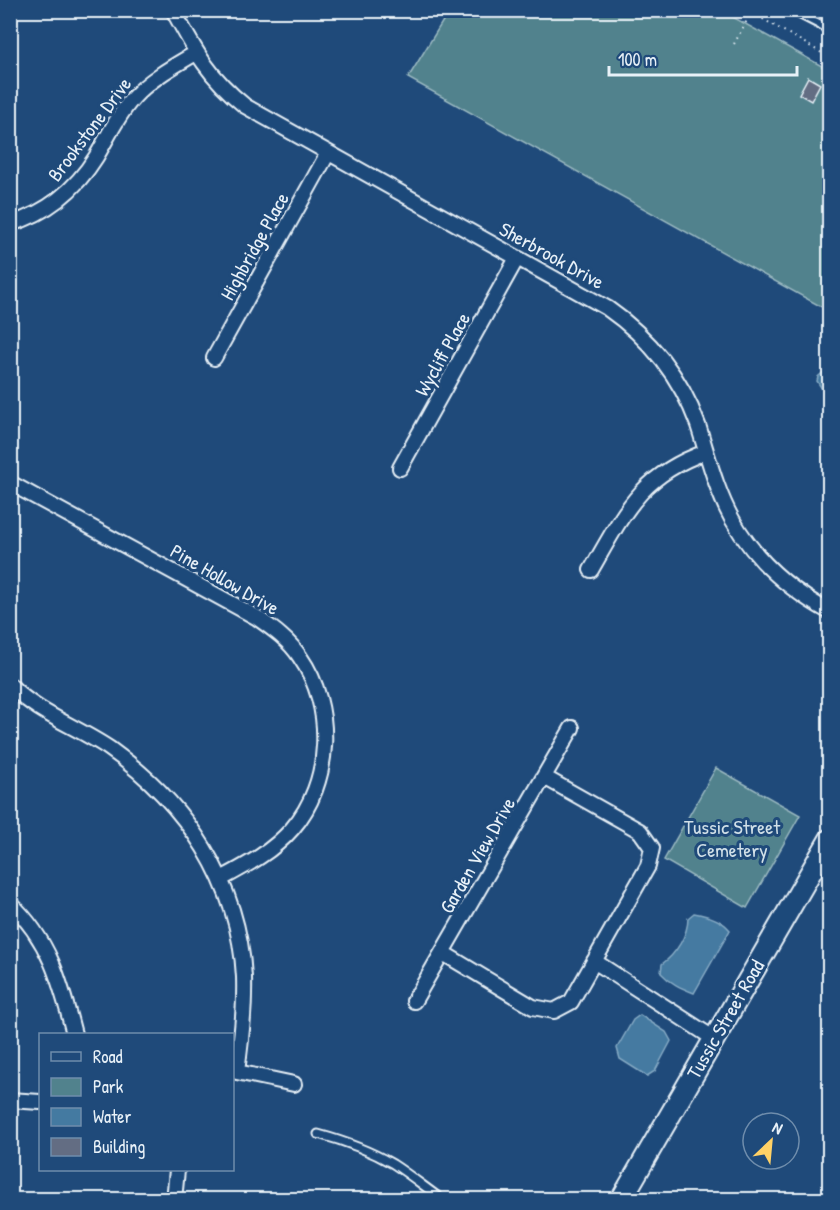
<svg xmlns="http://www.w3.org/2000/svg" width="840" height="1210" viewBox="0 0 840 1210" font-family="'Patrick Hand',sans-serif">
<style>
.green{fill:#51828d;stroke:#9cbac2;stroke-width:1.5}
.water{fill:#447aa1;stroke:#86aac4;stroke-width:1.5}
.building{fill:#636d83;stroke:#e8f1f8;stroke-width:1.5}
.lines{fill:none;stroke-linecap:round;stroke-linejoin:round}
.service-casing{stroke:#e8f1f8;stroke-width:11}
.minor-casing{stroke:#e8f1f8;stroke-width:18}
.secondary-casing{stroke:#e8f1f8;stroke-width:24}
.path{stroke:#e8f1f8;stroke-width:2;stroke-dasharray:1.5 4.5;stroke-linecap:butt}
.service{stroke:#1f4a7a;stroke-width:7}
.minor{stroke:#1f4a7a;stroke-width:14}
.secondary{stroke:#1f4a7a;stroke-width:20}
.labels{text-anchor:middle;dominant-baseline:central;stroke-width:6;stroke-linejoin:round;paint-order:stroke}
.street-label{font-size:20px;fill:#e8f1f8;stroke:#1f4a7a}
.park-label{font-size:20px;fill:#d1e0e8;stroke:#1f4a7a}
</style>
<rect width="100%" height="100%" fill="#1f4a7a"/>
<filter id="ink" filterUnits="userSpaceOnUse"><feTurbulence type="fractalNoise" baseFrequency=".0167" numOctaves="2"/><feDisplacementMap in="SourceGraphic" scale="12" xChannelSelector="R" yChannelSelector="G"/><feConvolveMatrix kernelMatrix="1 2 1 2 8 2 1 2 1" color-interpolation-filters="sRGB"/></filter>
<g filter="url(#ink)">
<path class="green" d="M449 11H722L829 70V311L408 78Z
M716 768 800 815 747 908 664 860Z"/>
<path class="water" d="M829 367V400L817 381 818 377Z
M694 913C706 915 722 920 730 930L694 993C681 988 670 983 661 973L662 964C676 954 688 935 688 918Z
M640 1015 666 1032 671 1041 655 1071 647 1076 620 1059 617 1048 633 1020Z"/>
<path class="building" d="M808 77 820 84 811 101 799 94Z"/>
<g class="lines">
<defs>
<path id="service" d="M791 10 824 27 830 18
M318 1134C344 1141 369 1150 393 1164 410 1175 426 1188 443 1200"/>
<path id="minor" d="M173 10C195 51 208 76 245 106L607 308C650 338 680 375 698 425 708 456 716 490 732 519 755 560 789 590 830 612
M10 224C47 213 76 189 96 157 108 137 117 116 133 98 150 79 174 66 196 53
M214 358 328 153
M400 468 517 258
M10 483 256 617C273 629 289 640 300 657 335 707 332 783 292 829 272 852 247 865 221 879
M591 570C624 513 640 475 706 452
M10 685C38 714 78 727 110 749 186 803 239 882 244 977 245 1009 241 1041 237 1072
M10 903C50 940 61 984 74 1034
M443 953 533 1007 554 1011 571 1002 648 866 652 848 640 831 544 777
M594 961 713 1038
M414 1001 572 728
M232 1071 294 1084
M10 1100 40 1102
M174 1200 177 1170"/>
<path id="secondary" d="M621 1200 830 839"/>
</defs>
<use href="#service" class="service-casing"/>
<use href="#minor" class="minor-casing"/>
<use href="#secondary" class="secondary-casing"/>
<path class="path" d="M747 10 829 57
M734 44 751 13
M823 888 825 891"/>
<use href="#service" class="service"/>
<use href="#minor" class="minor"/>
<use href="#secondary" class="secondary"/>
</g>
</g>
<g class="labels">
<g class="street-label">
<text transform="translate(89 129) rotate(-53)">Brookstone Drive</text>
<text transform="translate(254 246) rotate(-61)">Highbridge Place</text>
<text transform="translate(552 255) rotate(29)">Sherbrook Drive</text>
<text transform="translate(442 354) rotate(-61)">Wycliff Place</text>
<text transform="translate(225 579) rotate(30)">Pine Hollow Drive</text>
<text transform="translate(477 855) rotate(-60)">Garden View Drive</text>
<text transform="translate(725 1019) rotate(-60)">Tussic Street Road</text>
</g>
<g class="park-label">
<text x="732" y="826">Tussic Street<tspan x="732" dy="23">Cemetery</tspan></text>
</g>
</g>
<rect width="840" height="1210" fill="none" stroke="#1f4a7a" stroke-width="36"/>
<rect x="18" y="18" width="804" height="1174" fill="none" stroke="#e8f1f8" stroke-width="2" filter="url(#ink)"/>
<rect x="39" y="1033" width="195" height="138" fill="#1f4a7a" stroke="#6f8dac" stroke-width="1.5"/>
<rect x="51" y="1052" width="30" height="9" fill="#1f4a7a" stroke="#6f8dac" stroke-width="1.5"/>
<text x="93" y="1063" font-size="18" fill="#e8f1f8">Road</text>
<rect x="51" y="1078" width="30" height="18" fill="#51828d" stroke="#6f8dac" stroke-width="1.5"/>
<text x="93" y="1093" font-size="18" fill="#e8f1f8">Park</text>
<rect x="51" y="1108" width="30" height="18" fill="#447aa1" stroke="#6f8dac" stroke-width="1.5"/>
<text x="93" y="1123" font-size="18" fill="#e8f1f8">Water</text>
<rect x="51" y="1138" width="30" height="18" fill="#636d83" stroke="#6f8dac" stroke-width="1.5"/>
<text x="93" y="1153" font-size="18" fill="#e8f1f8">Building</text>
<g transform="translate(771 1141) rotate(26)"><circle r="28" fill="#1f4a7a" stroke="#6f8dac" stroke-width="1.5"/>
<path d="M0-4.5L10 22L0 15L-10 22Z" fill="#ffd166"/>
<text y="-9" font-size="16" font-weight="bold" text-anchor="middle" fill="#e8f1f8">N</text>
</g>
<path d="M609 66v9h188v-9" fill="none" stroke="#e8f1f8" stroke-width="3"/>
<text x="618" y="66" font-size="18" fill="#e8f1f8" stroke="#1f4a7a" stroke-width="4.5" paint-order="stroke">100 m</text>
</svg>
